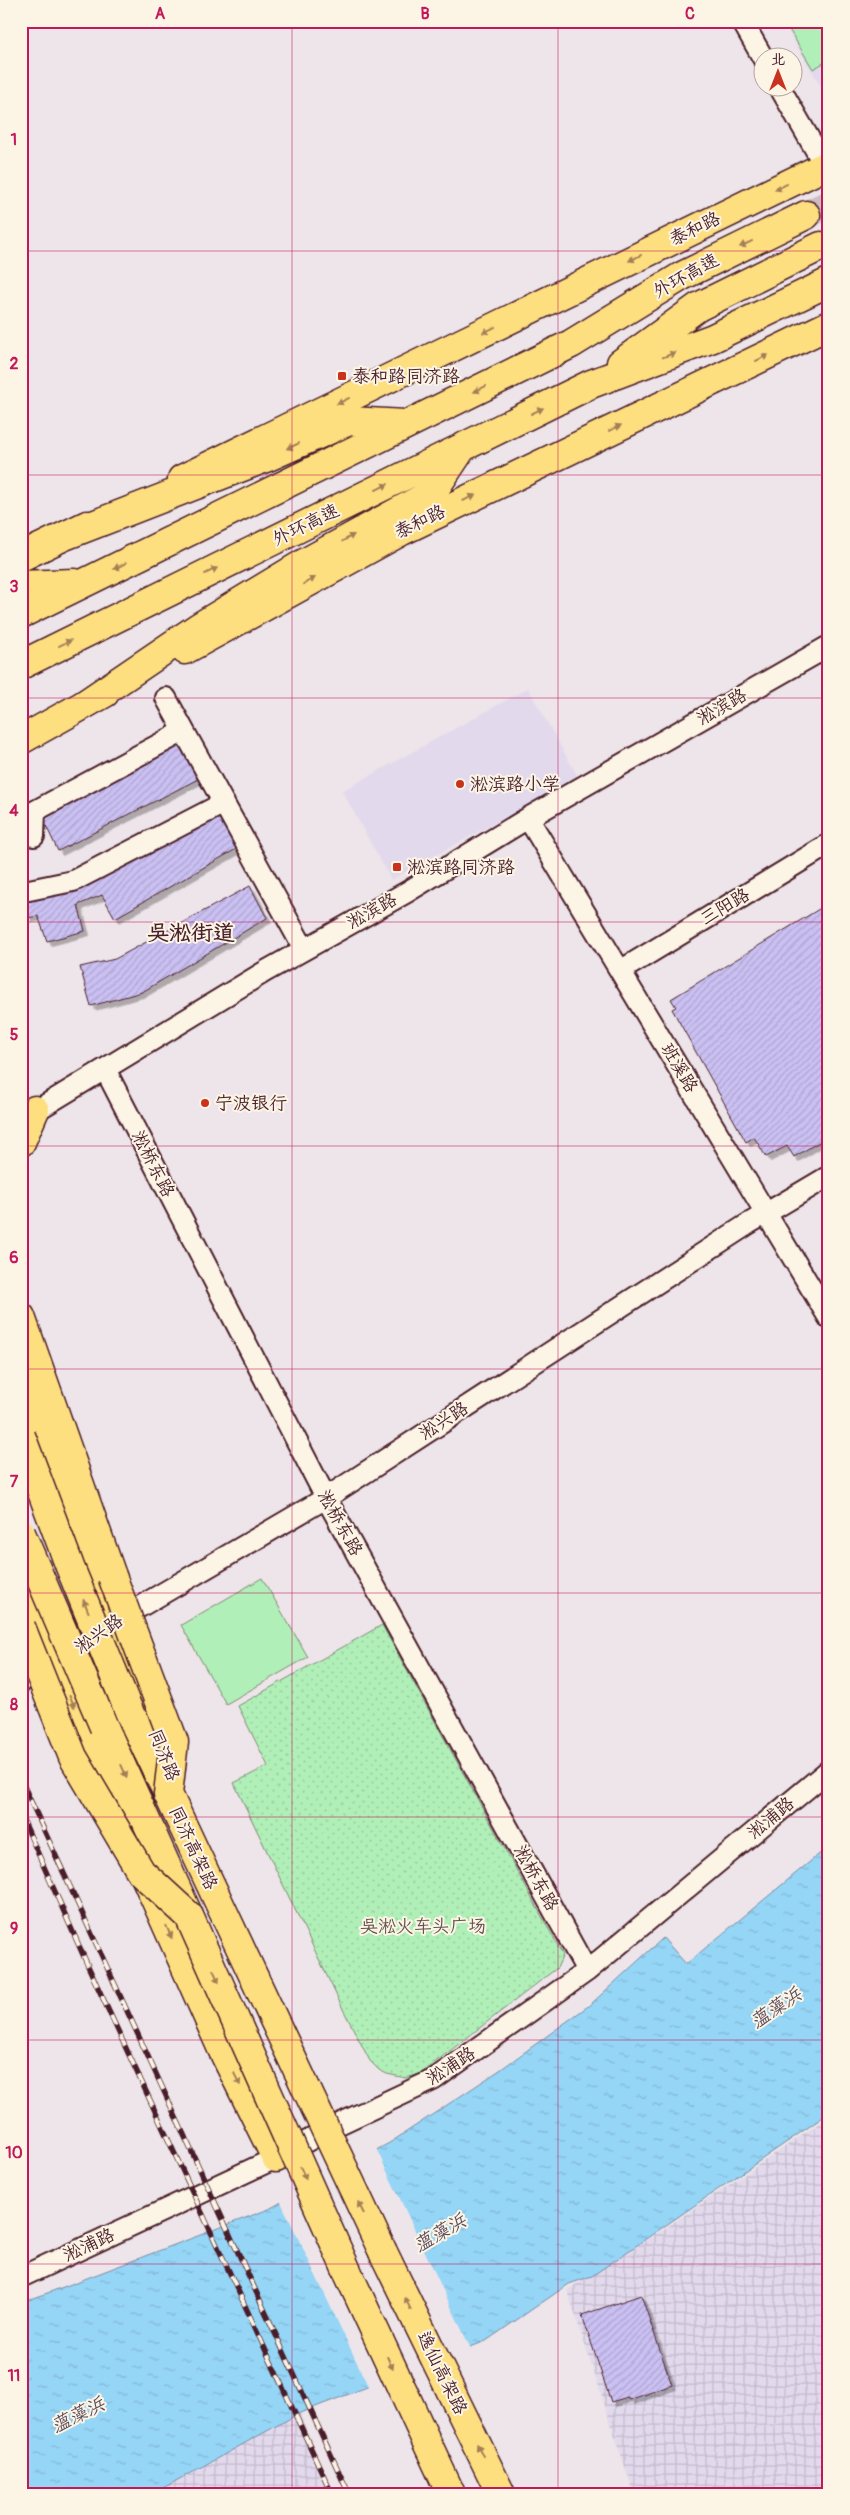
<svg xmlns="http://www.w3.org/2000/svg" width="850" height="2515" viewBox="0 0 850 2515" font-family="Pangolin,'LXGW WenKai TC',sans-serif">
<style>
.built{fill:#e2daec}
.industrial{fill:url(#industrial-grid)}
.grass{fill:#b0f0b8;stroke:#7d8872}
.park{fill:url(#park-dots);stroke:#7d8872}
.water{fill:url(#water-ripples);stroke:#778ca5}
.pier{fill:#ede5e9}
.building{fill:url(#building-hatch);stroke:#4a1f2b;filter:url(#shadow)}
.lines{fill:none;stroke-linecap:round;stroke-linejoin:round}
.motorway-tunnel{stroke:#ccbdc3;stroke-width:28;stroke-dasharray:28 14;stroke-linecap:butt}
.minor-casing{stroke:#4a1f2b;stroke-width:24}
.primary-casing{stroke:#4a1f2b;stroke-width:31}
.trunk-casing{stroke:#4a1f2b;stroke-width:31}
.motorway-casing{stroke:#4a1f2b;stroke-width:31}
.minor{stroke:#fcf5e5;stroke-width:20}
.primary{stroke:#fedf80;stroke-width:28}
.trunk{stroke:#fedf80;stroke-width:28}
.motorway{stroke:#fedf80;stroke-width:28}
.rail-casing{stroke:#4a1f2b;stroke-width:5.5}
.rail{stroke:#fcf5e5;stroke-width:4;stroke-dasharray:11;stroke-linecap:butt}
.trunk-bridge-casing{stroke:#4a1f2b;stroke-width:31;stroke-linecap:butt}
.trunk-bridge{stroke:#fedf80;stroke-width:28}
.oneway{fill:#a47f56}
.grid{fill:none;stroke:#c2185b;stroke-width:1;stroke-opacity:0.55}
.poi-dot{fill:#c8321e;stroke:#fcf5e5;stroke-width:2}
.labels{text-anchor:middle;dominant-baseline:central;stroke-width:4;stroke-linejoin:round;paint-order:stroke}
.street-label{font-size:18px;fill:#4a1f2b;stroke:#fcf5e5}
.poi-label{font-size:18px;fill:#4a1f2b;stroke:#fcf5e5;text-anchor:start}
.park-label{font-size:18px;fill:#64534e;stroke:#fcf5e5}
.water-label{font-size:19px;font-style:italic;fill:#5d4c5e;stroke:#fcf5e5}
.district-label{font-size:22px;font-weight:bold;fill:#4a1f2b;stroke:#fcf5e5}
.neatline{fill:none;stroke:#c2185b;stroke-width:2}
.grid-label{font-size:16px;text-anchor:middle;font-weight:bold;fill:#c2185b}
</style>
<defs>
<pattern id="industrial-grid" width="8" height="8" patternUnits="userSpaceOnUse" patternTransform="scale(1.25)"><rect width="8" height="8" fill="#e2daec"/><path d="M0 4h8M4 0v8" fill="none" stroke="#c3bbcb"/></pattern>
<pattern id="park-dots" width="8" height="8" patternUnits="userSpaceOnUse" patternTransform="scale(1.25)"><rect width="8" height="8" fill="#b0f0b8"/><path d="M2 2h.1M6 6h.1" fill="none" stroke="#99cd9e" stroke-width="1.8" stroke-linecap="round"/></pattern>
<pattern id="water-ripples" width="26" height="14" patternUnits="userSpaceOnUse" patternTransform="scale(1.25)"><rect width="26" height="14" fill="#95d5f6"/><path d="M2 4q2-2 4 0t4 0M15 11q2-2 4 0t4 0" fill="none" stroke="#82b6d3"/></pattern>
<pattern id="building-hatch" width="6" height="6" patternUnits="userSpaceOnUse" patternTransform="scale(1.25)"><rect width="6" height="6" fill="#cac0f2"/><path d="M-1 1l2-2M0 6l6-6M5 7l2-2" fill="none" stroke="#afa5d0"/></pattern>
<filter id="shadow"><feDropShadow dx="4.5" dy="4.5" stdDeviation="0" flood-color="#0004"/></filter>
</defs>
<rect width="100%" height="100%" fill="#ede5e9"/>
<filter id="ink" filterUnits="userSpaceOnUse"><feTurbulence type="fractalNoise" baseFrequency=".02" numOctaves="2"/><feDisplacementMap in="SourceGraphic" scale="10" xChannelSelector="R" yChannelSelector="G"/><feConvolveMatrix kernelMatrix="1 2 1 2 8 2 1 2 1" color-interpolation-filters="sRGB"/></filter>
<g filter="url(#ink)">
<path class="built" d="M782 21H829V100Z
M528 688 578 777 391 880 342 791Z"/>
<path class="industrial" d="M829 2117V2494H634L567 2290 664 2229Z
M300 2413 330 2494H152Z"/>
<path class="grass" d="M784 21H829V60L813 69Z
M262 1578 308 1657 226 1704 181 1625Z"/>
<path class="park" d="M382 1625 563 1955 557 1968 420 2074 406 2078 387 2074 379 2070 370 2061 344 2011 234 1783 268 1766 238 1706Z"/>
<path class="water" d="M829 1846V2113L592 2276 569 2284 486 2341 300 2413 152 2494H21V2303L269 2209 391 2142 500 2070 591 2004 663 1938 686 1964Z"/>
<path class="pier" d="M376 2148 471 2349 369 2388 280 2200Z"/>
<path class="building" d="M183 735 204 776 58 851 40 813Z
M216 813 238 848 115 918 102 895 78 905 85 931 47 941 38 916 27 918 25 899 45 895Z
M250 886 267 918 142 992 91 1006 80 967 115 959Z
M829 903V1136L794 1157 787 1146 766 1157 754 1137 746 1142 672 1009 676 1007 671 999Z
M641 2295 672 2385 629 2400 628 2397 611 2402 582 2315Z"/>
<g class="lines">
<path class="motorway-tunnel" d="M806 215 829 204"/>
<defs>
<path id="minor" d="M742 21 763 58
M780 88 829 173
M166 698 184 731
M528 818 829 1318
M34 836 35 811 184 731 304 949
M29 890 73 881 224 803
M620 971 829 844
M105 1069 326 1498 587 1971
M24 1118 266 971 407 892 528 818 829 646
M21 1682 57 1663 112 1623 326 1498 748 1224 829 1176
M21 2277 276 2158 337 2125 433 2080 587 1971 829 1770"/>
<path id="primary" d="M182 479 829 164
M21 557 87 525
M185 650 402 531 829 325
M21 740 105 693
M21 1373 112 1623 170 1771
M21 1575 120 1819
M143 1872 222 2049 276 2158"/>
<path id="trunk" d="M21 1142 35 1110
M21 1317 112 1576
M131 1716 168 1794
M104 1727 189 1916
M383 2252 501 2494
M347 2271 451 2494"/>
<path id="motorway" d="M621 363 698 307 821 246
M67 535 268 457 349 421 405 424
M21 585 74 583
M21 614 571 344 682 276 806 215
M21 665 591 384 713 338 829 282
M85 704 197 628 306 562 432 493 462 448"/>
</defs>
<use href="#minor" class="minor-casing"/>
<use href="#primary" class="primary-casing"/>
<use href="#trunk" class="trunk-casing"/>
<use href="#motorway" class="motorway-casing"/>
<use href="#minor" class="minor"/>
<use href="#primary" class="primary"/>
<use href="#trunk" class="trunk"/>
<use href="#motorway" class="motorway"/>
<defs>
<path id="rail" d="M21 1780 349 2494
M21 1815 88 1966 332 2494"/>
</defs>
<use href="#rail" class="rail-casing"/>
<use href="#rail" class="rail"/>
<defs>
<path id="trunk-bridge" d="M21 1436 70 1567 131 1716
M21 1533 104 1727
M112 1576 174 1742 168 1794 383 2252
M21 1627 73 1757 141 1872 189 1916 347 2271"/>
</defs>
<use href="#trunk-bridge" class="trunk-bridge-casing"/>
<use href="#trunk-bridge" class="trunk-bridge"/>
</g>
<defs><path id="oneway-solid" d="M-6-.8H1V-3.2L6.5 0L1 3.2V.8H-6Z" transform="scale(1.25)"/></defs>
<g class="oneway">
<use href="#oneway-solid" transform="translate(781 187) rotate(154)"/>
<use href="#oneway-solid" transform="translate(746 244) rotate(154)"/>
<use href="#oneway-solid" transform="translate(635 258) rotate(154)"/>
<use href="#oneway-solid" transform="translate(489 330) rotate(154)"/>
<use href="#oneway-solid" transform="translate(669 355) rotate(-21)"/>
<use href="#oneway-solid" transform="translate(762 358) rotate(-26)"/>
<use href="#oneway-solid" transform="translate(480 389) rotate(154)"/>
<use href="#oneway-solid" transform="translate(343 401) rotate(154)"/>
<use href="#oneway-solid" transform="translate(537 411) rotate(-26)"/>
<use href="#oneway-solid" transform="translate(615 428) rotate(-26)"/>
<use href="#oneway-solid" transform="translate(293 446) rotate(156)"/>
<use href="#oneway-solid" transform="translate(382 487) rotate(-26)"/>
<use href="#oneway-solid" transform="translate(469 498) rotate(-26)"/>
<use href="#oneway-solid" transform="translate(348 538) rotate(-30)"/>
<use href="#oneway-solid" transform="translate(120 566) rotate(154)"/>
<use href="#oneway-solid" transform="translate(211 571) rotate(-26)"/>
<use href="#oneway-solid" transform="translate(309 581) rotate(-29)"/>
<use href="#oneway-solid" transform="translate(65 643) rotate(-26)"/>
<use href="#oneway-solid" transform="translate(86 1606) rotate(-112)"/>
<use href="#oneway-solid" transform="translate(72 1701) rotate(68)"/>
<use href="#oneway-solid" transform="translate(124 1771) rotate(66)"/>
<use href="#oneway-solid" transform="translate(169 1932) rotate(66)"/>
<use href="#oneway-solid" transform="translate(216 1976) rotate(66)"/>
<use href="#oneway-solid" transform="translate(237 2079) rotate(63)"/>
<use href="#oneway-solid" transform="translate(303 2173) rotate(66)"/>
<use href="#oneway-solid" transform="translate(361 2208) rotate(-116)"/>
<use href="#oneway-solid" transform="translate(408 2304) rotate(-116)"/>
<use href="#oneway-solid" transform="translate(390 2363) rotate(65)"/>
<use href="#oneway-solid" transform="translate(480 2450) rotate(-116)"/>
</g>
</g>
<path class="grid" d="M292 21V2494M558 21V2494M21 251H829M21 475H829M21 698H829M21 922H829M21 1146H829M21 1369H829M21 1593H829M21 1817H829M21 2040H829M21 2264H829"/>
<g class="poi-dot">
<rect x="337" y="371" width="10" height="10" rx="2.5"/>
<circle cx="460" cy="784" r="5"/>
<rect x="392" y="862" width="10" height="10" rx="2.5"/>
<circle cx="205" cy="1103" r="5"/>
</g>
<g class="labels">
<g class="street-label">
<text transform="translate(695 229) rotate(-26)">泰和路</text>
<text transform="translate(686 276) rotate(-29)">外环高速</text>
<text transform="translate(420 522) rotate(-26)">泰和路</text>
<text transform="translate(306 525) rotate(-26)">外环高速</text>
<text transform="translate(722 707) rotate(-30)">淞滨路</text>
<text transform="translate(725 907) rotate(-31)">三阳路</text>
<text transform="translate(372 911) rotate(-29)">淞滨路</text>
<text transform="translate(679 1068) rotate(59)">班溪路</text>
<text transform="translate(153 1164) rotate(63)">淞桥东路</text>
<text transform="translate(444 1421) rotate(-33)">淞兴路</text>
<text transform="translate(340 1523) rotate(61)">淞桥东路</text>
<text transform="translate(99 1634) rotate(-35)">淞兴路</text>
<text transform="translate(164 1755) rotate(68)">同济路</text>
<text transform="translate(771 1818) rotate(-40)">淞浦路</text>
<text transform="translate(193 1848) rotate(65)">同济高架路</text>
<text transform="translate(536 1878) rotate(61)">淞桥东路</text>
<text transform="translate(451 2066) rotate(-33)">淞浦路</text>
<text transform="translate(89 2245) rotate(-25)">淞浦路</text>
<text transform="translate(442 2373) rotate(64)">逸仙高架路</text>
</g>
<g class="poi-label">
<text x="352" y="376">泰和路同济路</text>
<text x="470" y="784">淞滨路小学</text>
<text x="407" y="867">淞滨路同济路</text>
<text x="215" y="1103">宁波银行</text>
</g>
<g class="park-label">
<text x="423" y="1926">吴淞火车头广场</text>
</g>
<g class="water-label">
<text transform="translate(776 2008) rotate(-34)">蕰藻浜</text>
<text transform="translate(440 2233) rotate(-30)">蕰藻浜</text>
<text transform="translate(78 2415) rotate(-26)">蕰藻浜</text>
</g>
<g class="district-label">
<text x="191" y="933">吴淞街道</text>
</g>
</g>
<rect width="850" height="2515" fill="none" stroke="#fcf5e5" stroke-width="55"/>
<g transform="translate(778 72)"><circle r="24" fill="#fcf5e5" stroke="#b59f9b"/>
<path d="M0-4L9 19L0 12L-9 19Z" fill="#c8321e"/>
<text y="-8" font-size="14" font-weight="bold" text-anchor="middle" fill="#4a1f2b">北</text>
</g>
<rect x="28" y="28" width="794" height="2460" class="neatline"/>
<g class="grid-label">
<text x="160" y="19">A</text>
<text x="425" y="19">B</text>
<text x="690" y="19">C</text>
<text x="14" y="145">1</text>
<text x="14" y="369">2</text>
<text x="14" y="592">3</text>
<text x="14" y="816">4</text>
<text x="14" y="1040">5</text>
<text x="14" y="1263">6</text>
<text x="14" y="1487">7</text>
<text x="14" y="1710">8</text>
<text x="14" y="1934">9</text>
<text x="14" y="2158">10</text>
<text x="14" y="2381">11</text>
</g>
</svg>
